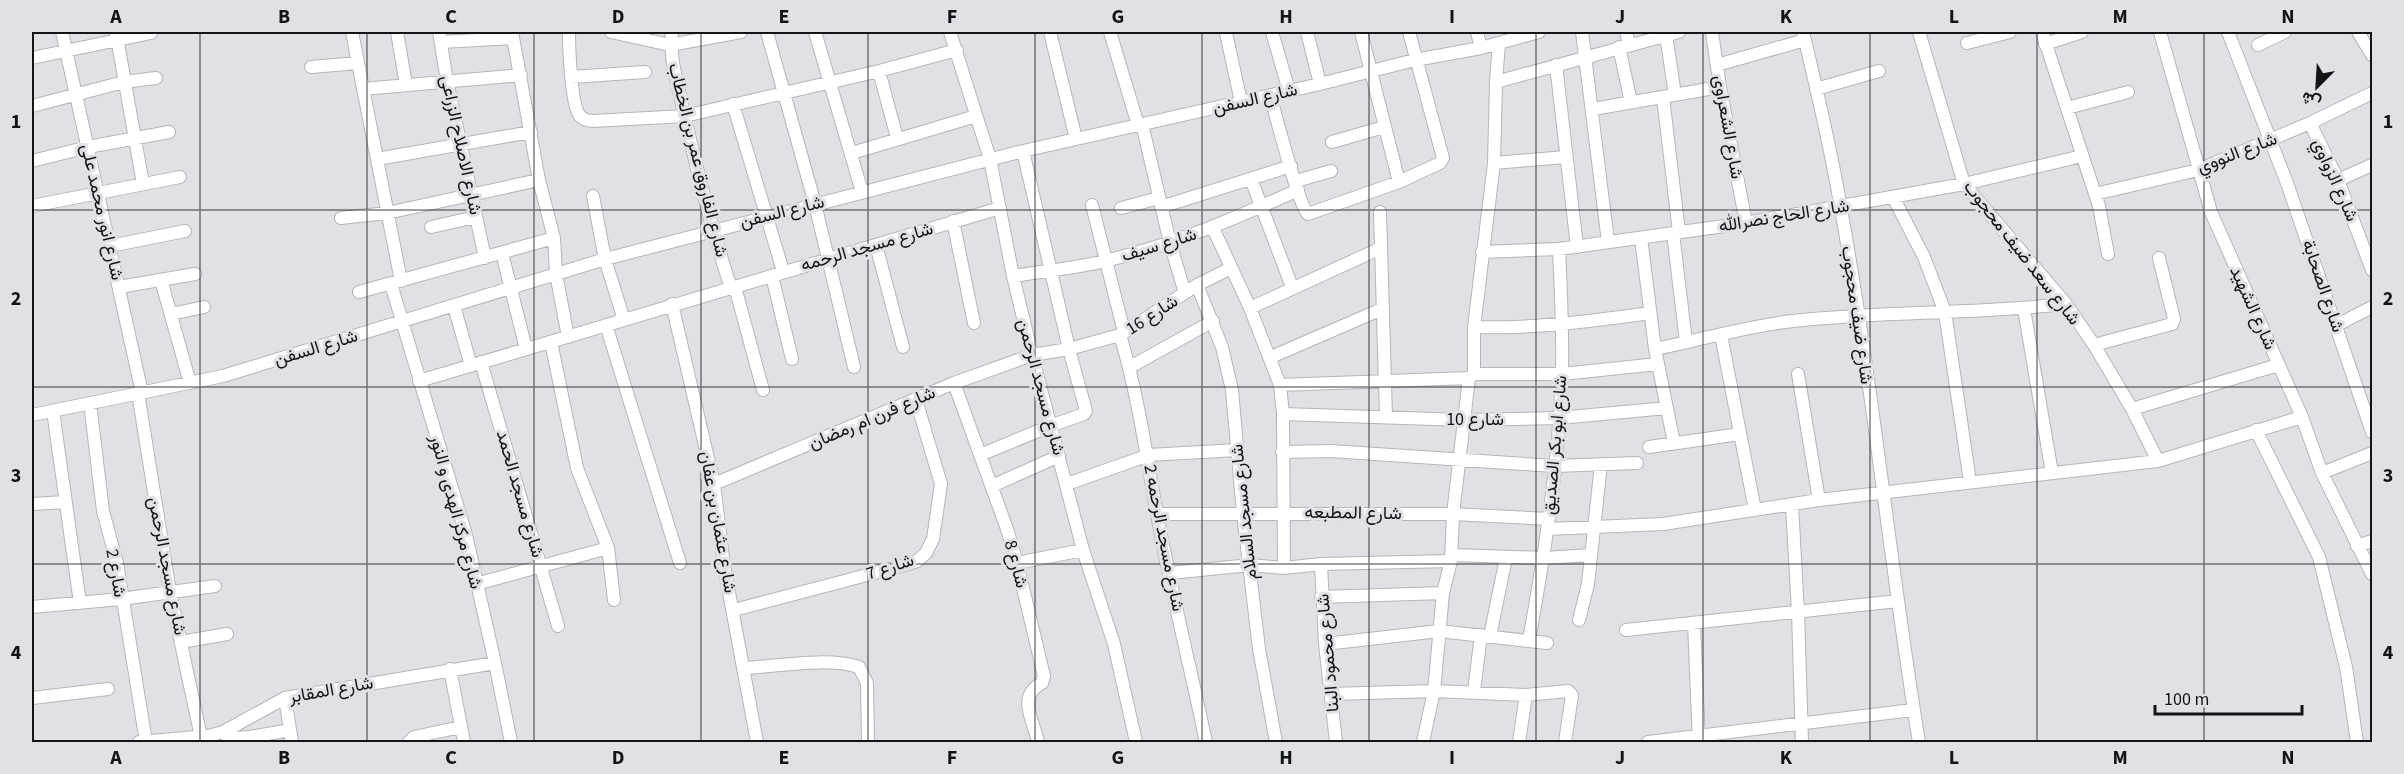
<svg xmlns="http://www.w3.org/2000/svg" width="2404" height="774" viewBox="0 0 2404 774" font-family="'Source Sans 3',Vazirmatn,sans-serif">
<style>
.lines{fill:none;stroke-linecap:round;stroke-linejoin:round}
.street-casing{stroke:#b4b6b9;stroke-width:14}
.street{stroke:#fff;stroke-width:12}
.grid{fill:none;stroke:#131415;stroke-width:1.5;stroke-opacity:0.55}
.labels{text-anchor:middle;dominant-baseline:central;stroke-width:6;stroke-linejoin:round;paint-order:stroke}
.street-label{font-size:18px;fill:#131415;stroke:#dfe1e4}
.neatline{fill:none;stroke:#131415;stroke-width:2}
.grid-label{font-size:20px;text-anchor:middle;font-weight:bold;fill:#131415}
</style>
<rect width="100%" height="100%" fill="#dfe1e4"/>
<g class="lines">
<defs>
<path id="street" d="M62 32 142 393
M116 32 143 184
M352 32 401 281
M397 32 406 85
M439 32 447 81 485 258
M512 32 539 180 554 238 556 274 568 337
M569 32C569 47 571 106 580 116 584 120 588 121 593 121L685 116 879 71 957 50
M611 32 670 45 741 32
M672 32C669 56 677 81 682 104 696 167 711 228 731 288
M767 32 815 204 854 367
M815 32 862 192
M950 32 990 159 1013 276 1032 355 1083 550 1114 644 1136 742
M1050 32 1076 139
M1110 32 1138 125
M1272 32 1289 91
M1307 32 1320 84
M1361 32 1399 182
M1477 32 1481 48
M1582 32 1608 242
M1626 32 1629 45
M1712 32 1720 87 1746 223
M1803 32C1817 90 1831 149 1841 209 1873 386 1890 565 1919 742
M1919 32 1964 184 2066 304 2094 345 2132 409 2158 461
M2042 32 2099 206 2108 254
M2160 32 2211 212 2302 417 2322 473 2372 574
M2228 32 2287 183 2372 432
M2358 32 2372 55
M1226 33 1241 102
M1666 35 1675 95
M441 42 513 38
M1967 43 2010 32
M2045 44 2082 32
M2258 45 2285 32
M1619 47 1631 102
M32 58 151 33
M1556 65 1577 247
M1717 65 1805 40
M311 67 358 63
M879 71 897 138
M571 77 645 72
M1496 82 1679 32
M363 89 521 75
M1816 89 1879 71
M1270 95C1276 115 1298 204 1308 214L1399 182 1440 163 1443 158 1409 32
M1663 97 1679 232
M733 104 783 271
M32 106 124 82 156 78
M2067 108 2128 92
M1593 109 1720 87
M2310 123 2338 180 2372 270
M1142 124 1170 243 1185 293
M1332 142 1384 127
M852 153 976 116
M377 159 531 132
M32 161 88 147 169 132
M1494 163 1565 157
M1251 179 1292 287
M2338 180 2372 165
M1296 181 1331 171
M2095 194 2198 170 2310 123 2372 93
M593 196 605 259 624 320
M1893 197 1924 257 1945 312 1970 482
M1092 205 1124 332
M32 206 180 177
M1161 207 1291 166
M1121 208 1159 198
M1380 212 1386 417
M341 218 387 213 539 180
M953 221 974 323
M431 227 476 217
M1213 228 1250 308 1280 385 1283 414 1284 568
M1673 233 1686 342
M1641 238 1655 349 1674 443
M876 245 903 347
M110 246 185 231
M1482 252 1559 249 1746 223 1964 184 2082 156
M502 253 526 349
M772 276 792 359
M1013 276C1045 271 1078 268 1109 260 1175 244 1236 218 1298 190
M161 280 190 383
M391 284 466 535 495 663 511 742
M1197 285 1222 347 1232 390 1243 513 1259 649 1276 742
M119 287 195 274
M735 287 763 390
M359 292 554 238
M672 304 714 484 724 566 757 742
M454 306 471 366
M1250 308 1381 248
M2024 309 2052 473
M171 314 204 307
M606 325 680 563
M2337 325 2372 307
M1474 327C1534 329 1592 321 1650 313
M1120 335C1138 394 1146 454 1157 514 1171 590 1190 666 1206 742
M1721 335 1755 510
M551 342 577 468 608 548 614 600
M2094 345 2172 324 2174 319 2159 258
M1655 349C1700 340 1747 326 1793 321 1884 311 1975 314 2066 304
M1271 357 1382 309
M481 362 558 626
M1130 367 1213 321
M1474 374H1562L1658 364
M1798 374 1819 500
M419 381 1000 208
M954 383 1007 529 1017 563 1044 676 1042 683C1016 696 1034 721 1038 742
M1280 385 1469 378
M138 393 170 592 201 737
M90 403 103 511 117 563 146 742
M2132 409 2278 365
M53 411 80 603
M1283 414 1464 420 1559 418 1667 408
M32 415 223 376 605 259 1023 151 1320 84 1415 60 1481 48 1539 32
M2256 430 2319 557 2346 667 2357 742
M1649 447 1740 434
M1282 452 1331 451 1554 466 1637 463
M980 455 1050 426 1084 414 1086 411 1069 349 1023 151
M2322 473 2372 453
M714 484 954 383 1032 355 1069 349 1120 335 1197 285 1231 268
M1067 484 1149 455 1237 450
M992 486 1059 456
M32 504 65 502
M1792 505 1798 612 1802 742
M1157 514H1453L1548 519
M1547 529 1663 524 1819 500 2158 461 2302 417
M2357 546 2372 541
M1452 555 1544 558 1591 555
M1017 563 1083 550
M1321 564 1325 644 1336 742
M1170 573 1250 565 1284 568 1321 564 1451 561
M476 584 608 548
M1321 597 1443 593
M32 607 121 599 215 586
M734 610 905 565 917 561 926 553 933 539 941 484 916 400
M1579 620 1588 584 1601 464
M1694 623 1699 742
M1626 630 1898 601
M1490 636 1506 558
M1529 640C1545 552 1559 462 1562 373 1563 331 1561 290 1559 249
M181 642 227 634
M1325 644 1439 631 1547 643
M745 668C779 666 828 657 859 667L867 683 868 742
M450 669 464 742
M1474 691 1481 635
M1332 694 1434 691 1526 695 1568 691 1572 695 1565 742
M32 698 108 689
M285 698 292 742
M223 732 230 738 250 737 290 730
M139 742 208 736 223 732 285 698 495 663
M409 742 414 737 461 727
M1423 742 1434 691 1443 593 1451 561 1453 514 1469 378 1474 374V327L1494 163 1496 82 1499 43
M1519 742 1526 695
M1648 742 1913 710"/>
</defs>
<use href="#street" class="street-casing"/>
<use href="#street" class="street"/>
</g>
<path class="grid" d="M200 32V742M367 32V742M534 32V742M701 32V742M868 32V742M1035 32V742M1202 32V742M1369 32V742M1536 32V742M1703 32V742M1870 32V742M2037 32V742M2204 32V742M32 210H2372M32 387H2372M32 564H2372"/>
<g class="labels">
<g class="street-label">
<text transform="translate(1255 99) rotate(-13)">شارع السفن</text>
<text transform="translate(1728 127) rotate(80)">شارع الشعراوى</text>
<text transform="translate(461 145) rotate(78)">شارع الاصلاح الزراعى</text>
<text transform="translate(2237 153) rotate(-21)">شارع النووي</text>
<text transform="translate(698 160) rotate(76)">شارع الفاروق عمر بن الخطاب</text>
<text transform="translate(2335 180) rotate(66)">شارع الزواوي</text>
<text transform="translate(102 212) rotate(77)">شارع انور محمد على</text>
<text transform="translate(782 212) rotate(-14)">شارع السفن</text>
<text transform="translate(1784 216) rotate(-9)">شارع الحاج نصرالله</text>
<text transform="translate(1159 245) rotate(-17)">شارع سيف</text>
<text transform="translate(867 247) rotate(-16)">شارع مسجد الرحمه</text>
<text transform="translate(2022 253) rotate(52)">شارع سعد ضيف محجوب</text>
<text transform="translate(2323 286) rotate(71)">شارع الصحابة</text>
<text transform="translate(2253 308) rotate(66)">شارع الشهيد</text>
<text transform="translate(1152 315) rotate(-33)">شارع 16</text>
<text transform="translate(1857 315) rotate(82)">شارع ضيف محجوب</text>
<text transform="translate(316 348) rotate(-17)">شارع السفن</text>
<text transform="translate(1041 387) rotate(75)">شارع مسجد الرحمن</text>
<text transform="translate(872 418) rotate(-23)">شارع فرن ام رمضان</text>
<text x="1475" y="419">شارع 10</text>
<text transform="translate(1555 445) rotate(-85)">شارع ابو بكر الصديق</text>
<text transform="translate(520 494) rotate(74)">شارع مسجد الحمد</text>
<text transform="translate(456 512) rotate(75)">شارع مركز الهدى و النور</text>
<text transform="translate(1244 512) rotate(-96)">شارع مسجد السلام</text>
<text transform="translate(1353 513) rotate(1)">شارع المطبعه</text>
<text transform="translate(718 522) rotate(80)">شارع عثمان بن عفان</text>
<text transform="translate(1164 538) rotate(79)">شارع مسجد الرحمه 2</text>
<text transform="translate(1016 564) rotate(75)">شارع 8</text>
<text transform="translate(167 566) rotate(79)">شارع مسجد الرحمن</text>
<text transform="translate(890 567) rotate(-18)">شارع 7</text>
<text transform="translate(116 573) rotate(80)">شارع 2</text>
<text transform="translate(1328 653) rotate(-95)">شارع محمود البنا</text>
<text transform="translate(331 690) rotate(-10)">شارع المقابر</text>
</g>
</g>
<rect width="2404" height="774" fill="none" stroke="#dfe1e4" stroke-width="66"/>
<g transform="translate(2317 87) rotate(204)" stroke="#dfe1e4" stroke-width="4.5" paint-order="stroke">
<path d="M0-4.5L10 22L0 15L-10 22Z" fill="#131415"/>
<text y="-9" font-size="16" font-weight="bold" text-anchor="middle" fill="#131415">ش</text>
</g>
<path d="M2155 705v9h147v-9" fill="none" stroke="#131415" stroke-width="3"/>
<text x="2164" y="705" font-size="18" fill="#131415" stroke="#dfe1e4" stroke-width="4.5" paint-order="stroke">100 m</text>
<rect x="33" y="33" width="2338" height="708" class="neatline"/>
<g class="grid-label">
<text x="116" y="23">A</text>
<text x="284" y="23">B</text>
<text x="451" y="23">C</text>
<text x="618" y="23">D</text>
<text x="784" y="23">E</text>
<text x="952" y="23">F</text>
<text x="1118" y="23">G</text>
<text x="1286" y="23">H</text>
<text x="1452" y="23">I</text>
<text x="1620" y="23">J</text>
<text x="1786" y="23">K</text>
<text x="1954" y="23">L</text>
<text x="2120" y="23">M</text>
<text x="2288" y="23">N</text>
<text x="16" y="128">1</text>
<text x="2388" y="128">1</text>
<text x="16" y="305">2</text>
<text x="2388" y="305">2</text>
<text x="16" y="482">3</text>
<text x="2388" y="482">3</text>
<text x="16" y="659">4</text>
<text x="2388" y="659">4</text>
<text x="116" y="764">A</text>
<text x="284" y="764">B</text>
<text x="451" y="764">C</text>
<text x="618" y="764">D</text>
<text x="784" y="764">E</text>
<text x="952" y="764">F</text>
<text x="1118" y="764">G</text>
<text x="1286" y="764">H</text>
<text x="1452" y="764">I</text>
<text x="1620" y="764">J</text>
<text x="1786" y="764">K</text>
<text x="1954" y="764">L</text>
<text x="2120" y="764">M</text>
<text x="2288" y="764">N</text>
</g>
</svg>
